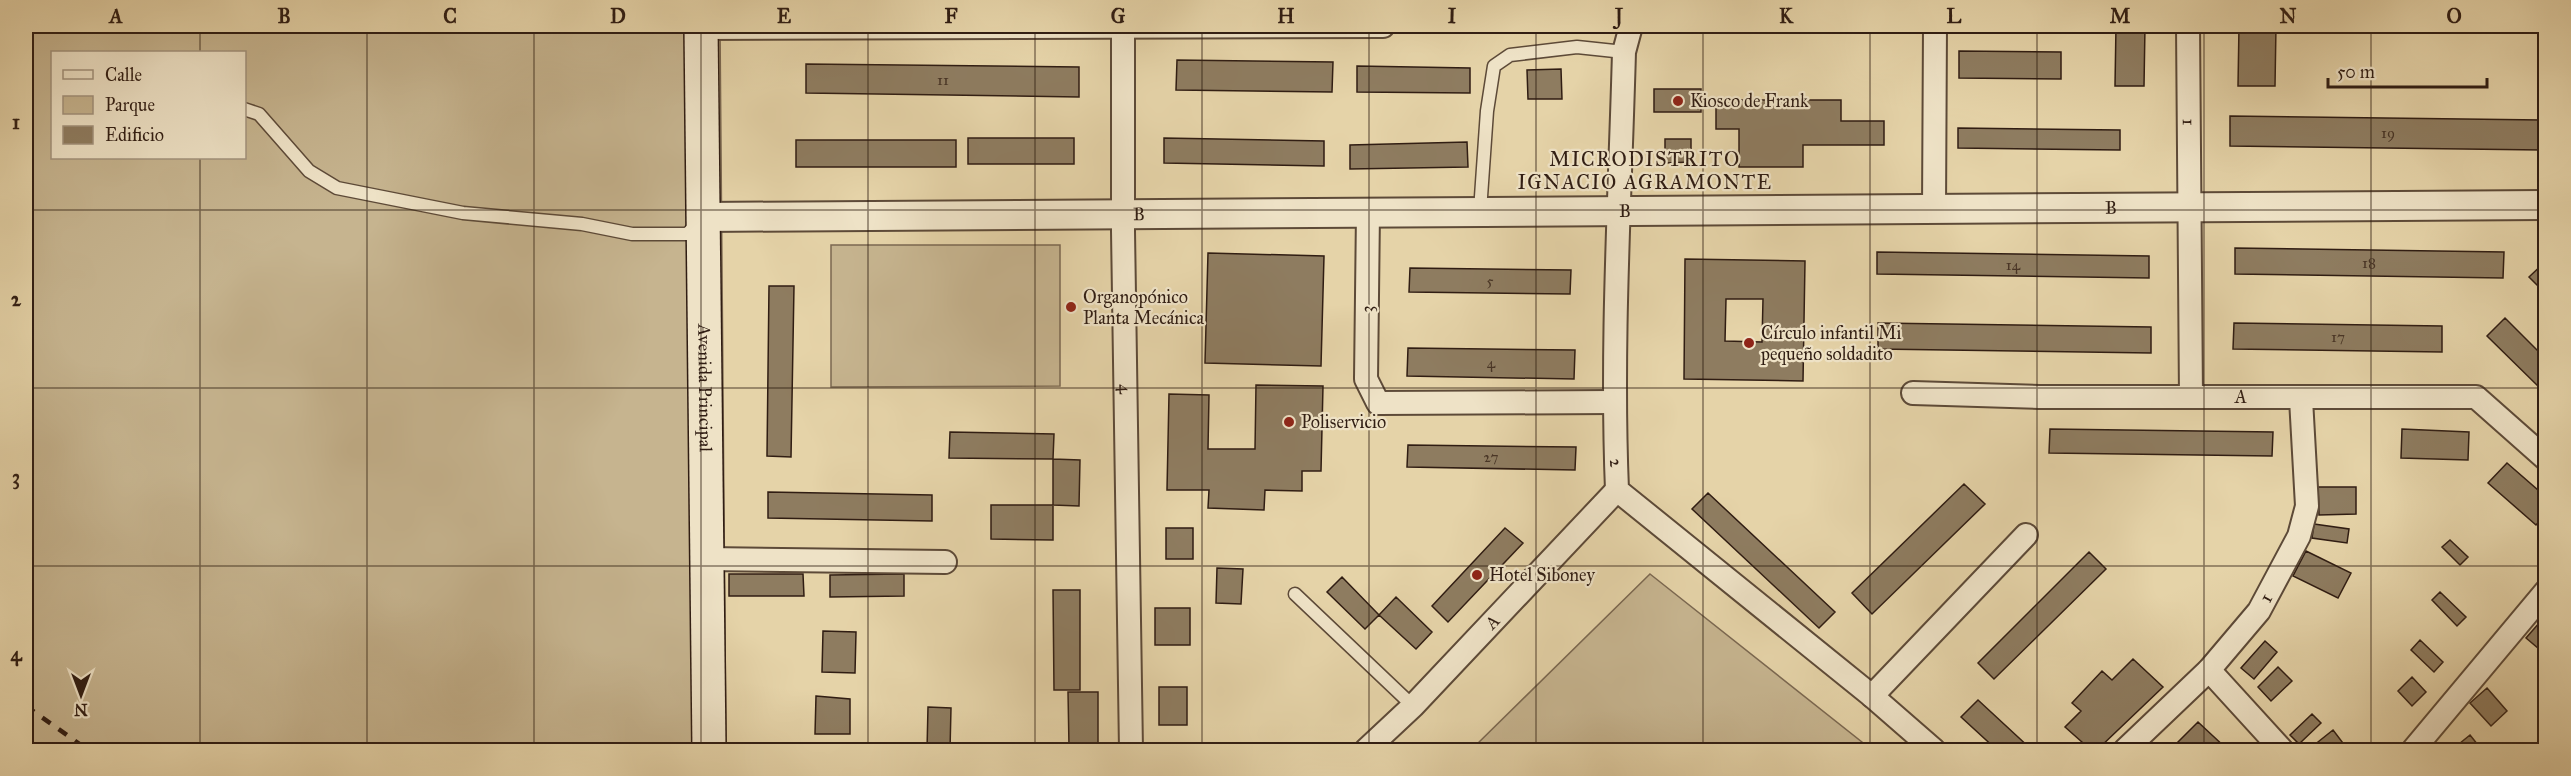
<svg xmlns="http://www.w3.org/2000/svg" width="2571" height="776" viewBox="0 0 2571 776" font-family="'IM FELL Great Primer',serif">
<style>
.green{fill:#c6b48f;stroke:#7b6851;stroke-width:1.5;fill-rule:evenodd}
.building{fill:#8e7c60;stroke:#301d13;stroke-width:1.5;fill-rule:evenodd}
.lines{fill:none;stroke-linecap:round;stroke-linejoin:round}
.service-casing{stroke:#5d4a38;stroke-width:15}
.minor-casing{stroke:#5d4a38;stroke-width:26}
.tertiary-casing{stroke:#5d4a38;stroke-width:32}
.secondary-casing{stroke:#301d13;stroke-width:36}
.service{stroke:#eee2c6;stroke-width:12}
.minor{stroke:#eee2c6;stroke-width:22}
.tertiary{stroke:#eee2c6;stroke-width:28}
.secondary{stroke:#eee2c6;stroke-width:33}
.rail{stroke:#301d13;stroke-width:4.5;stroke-dasharray:10 10;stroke-linecap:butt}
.grid{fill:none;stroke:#301d13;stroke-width:1.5;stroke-opacity:0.55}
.poi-dot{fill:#8f2418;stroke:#eee2c6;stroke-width:2}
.labels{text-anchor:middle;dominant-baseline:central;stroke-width:4.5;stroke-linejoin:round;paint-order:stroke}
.number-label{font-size:15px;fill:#483526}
.poi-label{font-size:18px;fill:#301d13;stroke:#eee2c6;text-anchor:start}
.street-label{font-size:18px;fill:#301d13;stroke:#eee2c6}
.neighbourhood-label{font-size:20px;letter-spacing:1.5px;fill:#301d13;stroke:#eee2c6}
.neatline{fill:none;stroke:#301d13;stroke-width:2}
.grid-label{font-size:20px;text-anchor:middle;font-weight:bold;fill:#301d13}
</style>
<rect width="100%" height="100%" fill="#e5d3a8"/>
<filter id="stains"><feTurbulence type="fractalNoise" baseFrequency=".00333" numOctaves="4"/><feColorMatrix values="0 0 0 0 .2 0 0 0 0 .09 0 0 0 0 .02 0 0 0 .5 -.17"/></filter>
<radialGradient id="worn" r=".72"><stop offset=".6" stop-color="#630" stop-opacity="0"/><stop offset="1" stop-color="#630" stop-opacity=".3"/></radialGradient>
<path class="green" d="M26 26H720L726 750H26ZM52 52H244V158H52Z
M831 245H1060V386L831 387Z
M1650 574 1872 750H1471Z"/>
<path class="building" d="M2116 26H2145L2144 86H2115Z
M2239 26H2276L2275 86H2238Z
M1959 51 2061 52V79L1959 78Z
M1177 60 1333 62 1332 92 1176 90Z
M806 64 1079 67V97L806 93Z
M1357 66 1470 68V93L1357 92Z
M1561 69 1562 99H1528L1527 70Z
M1654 89H1701V112H1654Z
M1716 100H1841V121H1884V145H1803V167H1739V129H1716Z
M2230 116 2546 120V150L2230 146Z
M1958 128 2120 130V150L1958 148Z
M968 138H1074V164H968Z
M1164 138 1324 141V166L1164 163Z
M1665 139H1691V162L1665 163Z
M796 140H956V167H796Z
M1467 142 1468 167 1350 169V145Z
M2235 248 2504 252 2503 278 2235 274Z
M1877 252 2149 256V278L1877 274Z
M1208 253 1324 256 1321 366 1205 363Z
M1685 259 1805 261 1803 381 1684 379ZM1726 299H1763L1762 342 1725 341Z
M2546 261V294L2529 277Z
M1410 268 1571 270 1570 294 1409 292Z
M769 286H794L791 457 767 456Z
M2505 318 2546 359V394L2487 336Z
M1878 323 2151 327V353L1878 349Z
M2234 323 2442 326V352L2233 349Z
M1408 348 1575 350 1574 379 1407 376Z
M1256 385 1323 386 1321 471H1302V491L1265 490 1264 510 1208 508 1209 490H1167L1169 394 1209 395 1208 449H1255Z
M2050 429 2273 432 2272 456 2049 453Z
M2402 429 2469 432 2468 460 2401 458Z
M950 432 1054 434 1053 459 949 458Z
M1408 445 1576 447 1575 470 1407 467Z
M1053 459 1080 460 1079 506 1053 505Z
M2507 463 2546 497V514L2536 525 2488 483Z
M1964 484 1985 504 1872 614 1852 593Z
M2318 487H2356V514L2319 515Z
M768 492 932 495V521L768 518Z
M1708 493 1835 612 1819 628 1692 509Z
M991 505H1053V540L991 539Z
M2314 524 2349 529 2347 543 2312 538Z
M1166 528H1193V559H1166Z
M1505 528 1523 543 1448 622 1432 606Z
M2450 540 2468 557 2460 565 2442 547Z
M2306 551 2351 573 2338 598 2293 576Z
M2089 552 2106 569 1994 679 1978 663Z
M1217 568 1243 569 1241 604 1216 603Z
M729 574H803L804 596H729Z
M904 574V596L830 597V575Z
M1342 577 1379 615 1365 629 1327 592Z
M1053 590H1080V690H1054Z
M2440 592 2466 617 2457 626 2432 600Z
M1396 597 1432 632 1416 649 1379 615Z
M1155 608H1190V645H1155Z
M2540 622 2546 627V655L2526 638Z
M823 631 856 632 855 673 822 672Z
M2420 640 2443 662 2434 672 2411 650Z
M2265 641 2277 652 2254 679 2241 668Z
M2133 659 2163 687 2097 750H2091L2065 727 2081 711 2072 703 2102 671 2112 680Z
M2278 667 2292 681 2271 701 2258 687Z
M2412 677 2426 692 2412 706 2398 691Z
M1159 687H1187V725H1159Z
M2487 688 2507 711 2491 726 2470 703Z
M1068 692H1098V745L1069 746Z
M816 696 850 699V734H815Z
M1978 700 2032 750H1997L1961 717Z
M928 707 951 708 950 750H927Z
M2312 714 2321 723 2299 744 2290 735Z
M2198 722 2228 750H2170Z
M2333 730 2346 747 2342 750H2308Z
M2470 735 2482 750H2456L2454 748Z"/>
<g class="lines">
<defs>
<path id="service" d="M244 109 259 114 309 171 337 188 463 213 582 224 632 234H687L698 223
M1480 211 1487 111 1494 66 1510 55 1577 47 1624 52
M1295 594 1413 706"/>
<g id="minor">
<path id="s1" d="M1631 26 1624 52C1620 198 1611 344 1617 490L1872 696 1934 750"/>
<path id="s2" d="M2188 26 2191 397"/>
<path id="s3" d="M1123 27V231L1131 750"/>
<path d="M701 28 1383 26"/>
<path d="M1934 209 1935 26"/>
<path d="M1368 212 1366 379 1378 403 1613 402"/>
<path id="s4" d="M1913 393 2039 397H2476L2546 459"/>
<path d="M707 559 945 562"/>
<path d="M2209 670 2282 750"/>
<path d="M1872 696 2026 535"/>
<path id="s5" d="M1366 750 1413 706 1617 490"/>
<path id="s6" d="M2125 750 2209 670 2259 611 2299 536 2307 506 2301 399"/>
<path d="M2413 750 2546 591"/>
</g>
<g id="tertiary">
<path id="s7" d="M705 217 2546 205"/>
</g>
<g id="secondary">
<path id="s8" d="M701 26 709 750"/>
</g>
</defs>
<use href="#service" class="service-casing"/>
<use href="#minor" class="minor-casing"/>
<use href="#tertiary" class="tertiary-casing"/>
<use href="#secondary" class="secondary-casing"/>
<use href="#service" class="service"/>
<use href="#minor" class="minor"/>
<use href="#tertiary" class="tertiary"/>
<use href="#secondary" class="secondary"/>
<path class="rail" d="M26 706 88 750"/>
</g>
<path class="grid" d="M200 26V52M367 26V750M534 26V750M701 26V750M868 26V750M1035 26V750M1202 26V750M1369 26V750M1536 26V750M1703 26V750M1870 26V750M2037 26V750M2204 26V750M2371 26V750M200 158V750M26 210H2546M26 388H2546M26 566H2546"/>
<g class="poi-dot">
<circle cx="1678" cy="101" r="6"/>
<circle cx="1071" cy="307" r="6"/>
<circle cx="1749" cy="343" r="6"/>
<circle cx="1289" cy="422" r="6"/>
<circle cx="1477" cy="575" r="6"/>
</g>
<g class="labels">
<g class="number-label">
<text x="943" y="80">11</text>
<text x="2388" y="133">19</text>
<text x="2369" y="263">18</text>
<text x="2013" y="265">14</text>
<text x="1490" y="281">5</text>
<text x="2338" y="337">17</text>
<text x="1491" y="363">4</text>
<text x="1491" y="457">27</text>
</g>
<g class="poi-label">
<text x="1690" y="101">Kiosco de Frank</text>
<text x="1083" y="297">Organopónico<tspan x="1083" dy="21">Planta Mecánica</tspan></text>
<text x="1761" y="333">Círculo infantil Mi<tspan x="1761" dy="21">pequeño soldadito</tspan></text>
<text x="1301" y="422">Poliservicio</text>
<text x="1489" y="575">Hotel Siboney</text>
</g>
<g class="street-label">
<text stroke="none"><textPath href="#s2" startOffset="96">1</textPath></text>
<text stroke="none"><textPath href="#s7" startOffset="1406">B</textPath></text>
<text stroke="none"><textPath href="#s7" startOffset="920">B</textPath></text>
<text stroke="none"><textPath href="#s7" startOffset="434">B</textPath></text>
<text transform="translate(1367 309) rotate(-89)">3</text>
<text stroke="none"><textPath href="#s8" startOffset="362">Avenida Principal</textPath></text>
<text stroke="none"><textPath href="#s3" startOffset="362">4</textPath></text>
<text stroke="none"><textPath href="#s4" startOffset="328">A</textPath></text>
<text stroke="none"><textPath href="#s1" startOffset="438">2</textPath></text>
<text stroke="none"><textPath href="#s6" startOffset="208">1</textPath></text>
<text stroke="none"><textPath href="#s5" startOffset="180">A</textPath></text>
</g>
<g class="neighbourhood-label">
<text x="1645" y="159">MICRODISTRITO<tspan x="1645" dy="23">IGNACIO AGRAMONTE</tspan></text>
</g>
</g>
<rect width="2571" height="776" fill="none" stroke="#e5d3a8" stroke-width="66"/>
<rect x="51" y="51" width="195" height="108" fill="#eee2c6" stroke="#a2937e" stroke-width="1.5"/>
<rect x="63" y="70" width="30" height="9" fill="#eee2c6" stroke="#a2937e" stroke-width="1.5"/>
<text x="105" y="81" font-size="18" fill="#301d13">Calle</text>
<rect x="63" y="96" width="30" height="18" fill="#c6b48f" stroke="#a2937e" stroke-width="1.5"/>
<text x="105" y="111" font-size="18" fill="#301d13">Parque</text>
<rect x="63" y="126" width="30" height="18" fill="#8e7c60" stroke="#a2937e" stroke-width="1.5"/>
<text x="105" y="141" font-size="18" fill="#301d13">Edificio</text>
<g transform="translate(81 695) rotate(180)" stroke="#eee2c6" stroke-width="4.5" paint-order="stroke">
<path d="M0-4.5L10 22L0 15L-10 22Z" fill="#301d13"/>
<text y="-9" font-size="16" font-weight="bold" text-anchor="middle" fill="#301d13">N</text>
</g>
<path d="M2328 78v9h159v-9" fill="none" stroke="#301d13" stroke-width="3"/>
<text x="2337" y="78" font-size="18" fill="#301d13" stroke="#eee2c6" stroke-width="4.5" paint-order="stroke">50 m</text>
<rect x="33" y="33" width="2505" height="710" class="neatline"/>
<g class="grid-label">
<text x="116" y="23">A</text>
<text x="284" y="23">B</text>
<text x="450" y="23">C</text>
<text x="618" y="23">D</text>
<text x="784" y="23">E</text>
<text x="951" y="23">F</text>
<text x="1118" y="23">G</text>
<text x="1286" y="23">H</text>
<text x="1452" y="23">I</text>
<text x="1619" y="23">J</text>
<text x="1786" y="23">K</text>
<text x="1954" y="23">L</text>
<text x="2120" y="23">M</text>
<text x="2288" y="23">N</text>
<text x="2454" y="23">O</text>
<text x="16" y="129">1</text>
<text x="16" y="306">2</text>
<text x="16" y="484">3</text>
<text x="16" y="661">4</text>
</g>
<rect width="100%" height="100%" filter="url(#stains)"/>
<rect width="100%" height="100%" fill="url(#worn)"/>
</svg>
